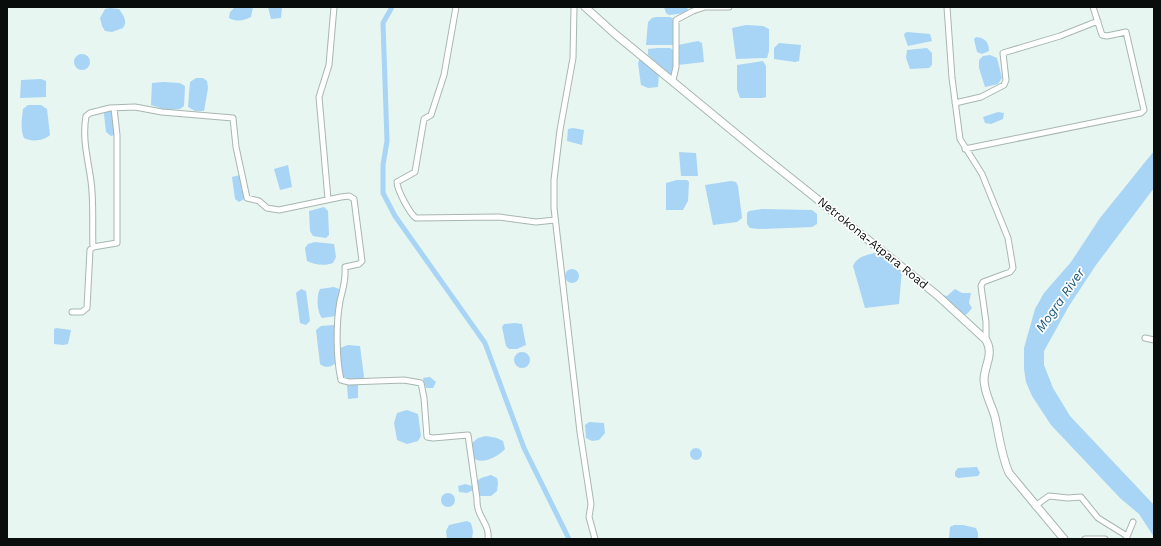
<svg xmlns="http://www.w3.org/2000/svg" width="1161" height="546" viewBox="0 0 1161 546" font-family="'Work Sans',sans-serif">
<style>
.water{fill:#a8d4f5}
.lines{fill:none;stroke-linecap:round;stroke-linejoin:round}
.canal{stroke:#a8d4f5;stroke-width:5}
.street-casing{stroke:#a8b6b1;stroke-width:7}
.secondary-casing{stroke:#a8b6b1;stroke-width:9}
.street{stroke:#fff;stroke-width:5}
.secondary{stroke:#fff;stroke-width:7}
.labels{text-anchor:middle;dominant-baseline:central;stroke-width:3.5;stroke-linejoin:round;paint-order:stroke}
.street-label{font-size:12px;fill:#090e0c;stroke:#fff}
.water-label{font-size:13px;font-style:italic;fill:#18577f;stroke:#fff}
</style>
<rect width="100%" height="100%" fill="#e7f6f0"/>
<path class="water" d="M235 7H253L251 17C243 21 237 22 229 18L230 12Z
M268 7H282L281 18 271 19Z
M664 7H687L688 10 686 13 669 15 666 13Z
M110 8 119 9C123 15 128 21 123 28L112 32 105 31 102 26 100 18 105 9Z
M656 17H670L674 19V44L672 45H646L648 22 652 18Z
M746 25 763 26 769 29V51L767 58 736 59 732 28Z
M907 32 930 34 932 41 908 46 904 35 905 33Z
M976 37C985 38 989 42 989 51L982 54 977 52 974 39Z
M698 41 702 43 704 62 678 65V45Z
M779 43 801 45 799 61 795 62 774 59V48Z
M658 48H670L673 50 675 63 672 75 669 74 648 55V49Z
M927 48 932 53V65L929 68 910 69 906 58 907 50Z
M74 62a8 8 0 1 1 16 0a8 8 0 1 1-16 0Z
M990 55 997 58 1002 78 998 84 985 87 979 68V60L983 56Z
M640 58 659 74 658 87 648 88 641 85 638 63Z
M763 61 766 66V97L762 98H740L737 90V65Z
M196 78H203L207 81 208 88 204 111H195L188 107 190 82Z
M41 79 46 81V97L20 98 21 80Z
M163 82 180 83 185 86 184 106 180 109 166 110 151 105 152 83Z
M28 105H41L47 109 50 135C44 141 31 142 24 138 20 129 22 118 23 109Z
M110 110H113L115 132 114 135 111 136 106 132 104 114 105 111Z
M998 112 1004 113 1003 119 991 124 985 123 983 117Z
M573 128 584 130 582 145 567 141 568 129Z
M1154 151V188L1096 265 1069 306 1044 351V365L1053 388 1070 416 1154 505V537L1139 514 1120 498 1051 425 1032 396 1026 382 1024 369V348L1035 309 1044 293 1071 262 1100 218Z
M679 152 696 153 698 176H681Z
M288 165 292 187 280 190 274 169Z
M240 175 246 198 239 202 235 199 232 177Z
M677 180H687L689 182 688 201 683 210H666V183Z
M731 181 736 182 738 186 742 218 737 222 713 225 705 185Z
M324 207 328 211 329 235 326 238 313 236 310 231 309 211Z
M762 209 812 210 817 214V224L812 227 759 229 750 228 747 224V213L749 211Z
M315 242 334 244 336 257 333 263C326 266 314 265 307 261L305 248 308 244Z
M881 252 902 269 899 304 865 308 853 266C857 255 872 254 881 252Z
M565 276a7 7 0 1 1 14 0a7 7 0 1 1-14 0Z
M334 287 339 289 341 293 336 316 322 318C317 312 316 296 320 289Z
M301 289 306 291 310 321 306 325 300 323 296 293Z
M955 289 962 293H971L969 303 972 308 967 314 965 315 942 295 947 296Z
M515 323 522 324 526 345 517 349H509L506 346 502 327 504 324Z
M334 325 337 361C333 367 326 369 320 364L316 330 321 326Z
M56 328 71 330 68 344 63 345 54 344V329Z
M348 345 360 346 364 377 362 380H342L340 348Z
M514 360a8 8 0 1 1 16 0a8 8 0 1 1-16 0Z
M430 377 436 382 433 388H426L423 378Z
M347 384H358V398L348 399Z
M407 410 418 414 421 436 418 441 407 444 397 440 394 423 397 413Z
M589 422 604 423 605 433 599 440 592 441 586 438 585 425Z
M486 436 497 438 503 441 505 449C498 457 482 465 473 458L471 444 478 438Z
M690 454a6 6 0 1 1 12 0a6 6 0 1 1-12 0Z
M977 467 980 473 978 476 958 478 955 476V472L958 468Z
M491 475 497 478 498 483 497 491 491 496H479L477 481 481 478Z
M465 484 472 486 473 490 467 493 459 492 458 486Z
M441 500a7 7 0 1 1 14 0a7 7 0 1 1-14 0Z
M467 521 471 523 473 531 472 539H447L446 531 449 525Z
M954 525H963L976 528 978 533V539H949L950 527Z"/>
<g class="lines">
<path class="canal" d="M392 7 383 23 387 141 383 165V193L395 216 485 343 524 448 569 539"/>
<defs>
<path id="street" d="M456 7 444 75 431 115 424 119 415 172 397 182C397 190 410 214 416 218L499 217 536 222 555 220
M574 7 573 58 560 130 554 180V208L580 432 591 504 589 517 595 539
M947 7 952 78 960 139 982 174 1008 238 1013 268 1010 272 983 282 981 286 986 322V340
M673 80 676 67V20L693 11 705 7H729
M955 103 981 97 1004 85 1006 80 1003 53 1060 36 1098 21
M965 149 1141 113 1144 110 1126 32 1107 36 1102 35 1093 7
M328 199 319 97 329 65 334 7
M93 247C92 225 94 203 91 181 88 159 82 139 86 116L90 113 110 108 135 107 162 112 233 118 236 147 247 198 259 201 267 208 279 210 341 197 349 196 354 199 362 261 359 264 345 267C346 281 343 288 340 301 336 323 336 358 341 380L349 382 404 380 421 383 424 398 427 437 433 438 468 435 477 499C476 517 490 523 488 539
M72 312H82L87 308 90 250 93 247 117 243V135L114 108
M1145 338 1154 340
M1035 506 1049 496 1068 498 1081 497 1098 518 1127 536
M1085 539H1105
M1126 539 1133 522"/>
<path id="secondary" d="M585 7 615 34 757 151 937 295 986 340C994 354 985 364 984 379 984 393 991 403 995 417 999 435 1001 455 1009 473L1064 539"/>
</defs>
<use href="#street" class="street-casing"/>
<use href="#secondary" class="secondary-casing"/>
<use href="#street" class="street"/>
<use href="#secondary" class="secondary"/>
</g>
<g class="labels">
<g class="street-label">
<text transform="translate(873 243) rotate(39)">Netrokona-Atpara Road</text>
</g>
<g class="water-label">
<text transform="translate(1060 300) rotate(-55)">Mogra River</text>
</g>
</g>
<rect width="1161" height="546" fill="none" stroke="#090e0c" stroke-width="16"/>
</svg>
